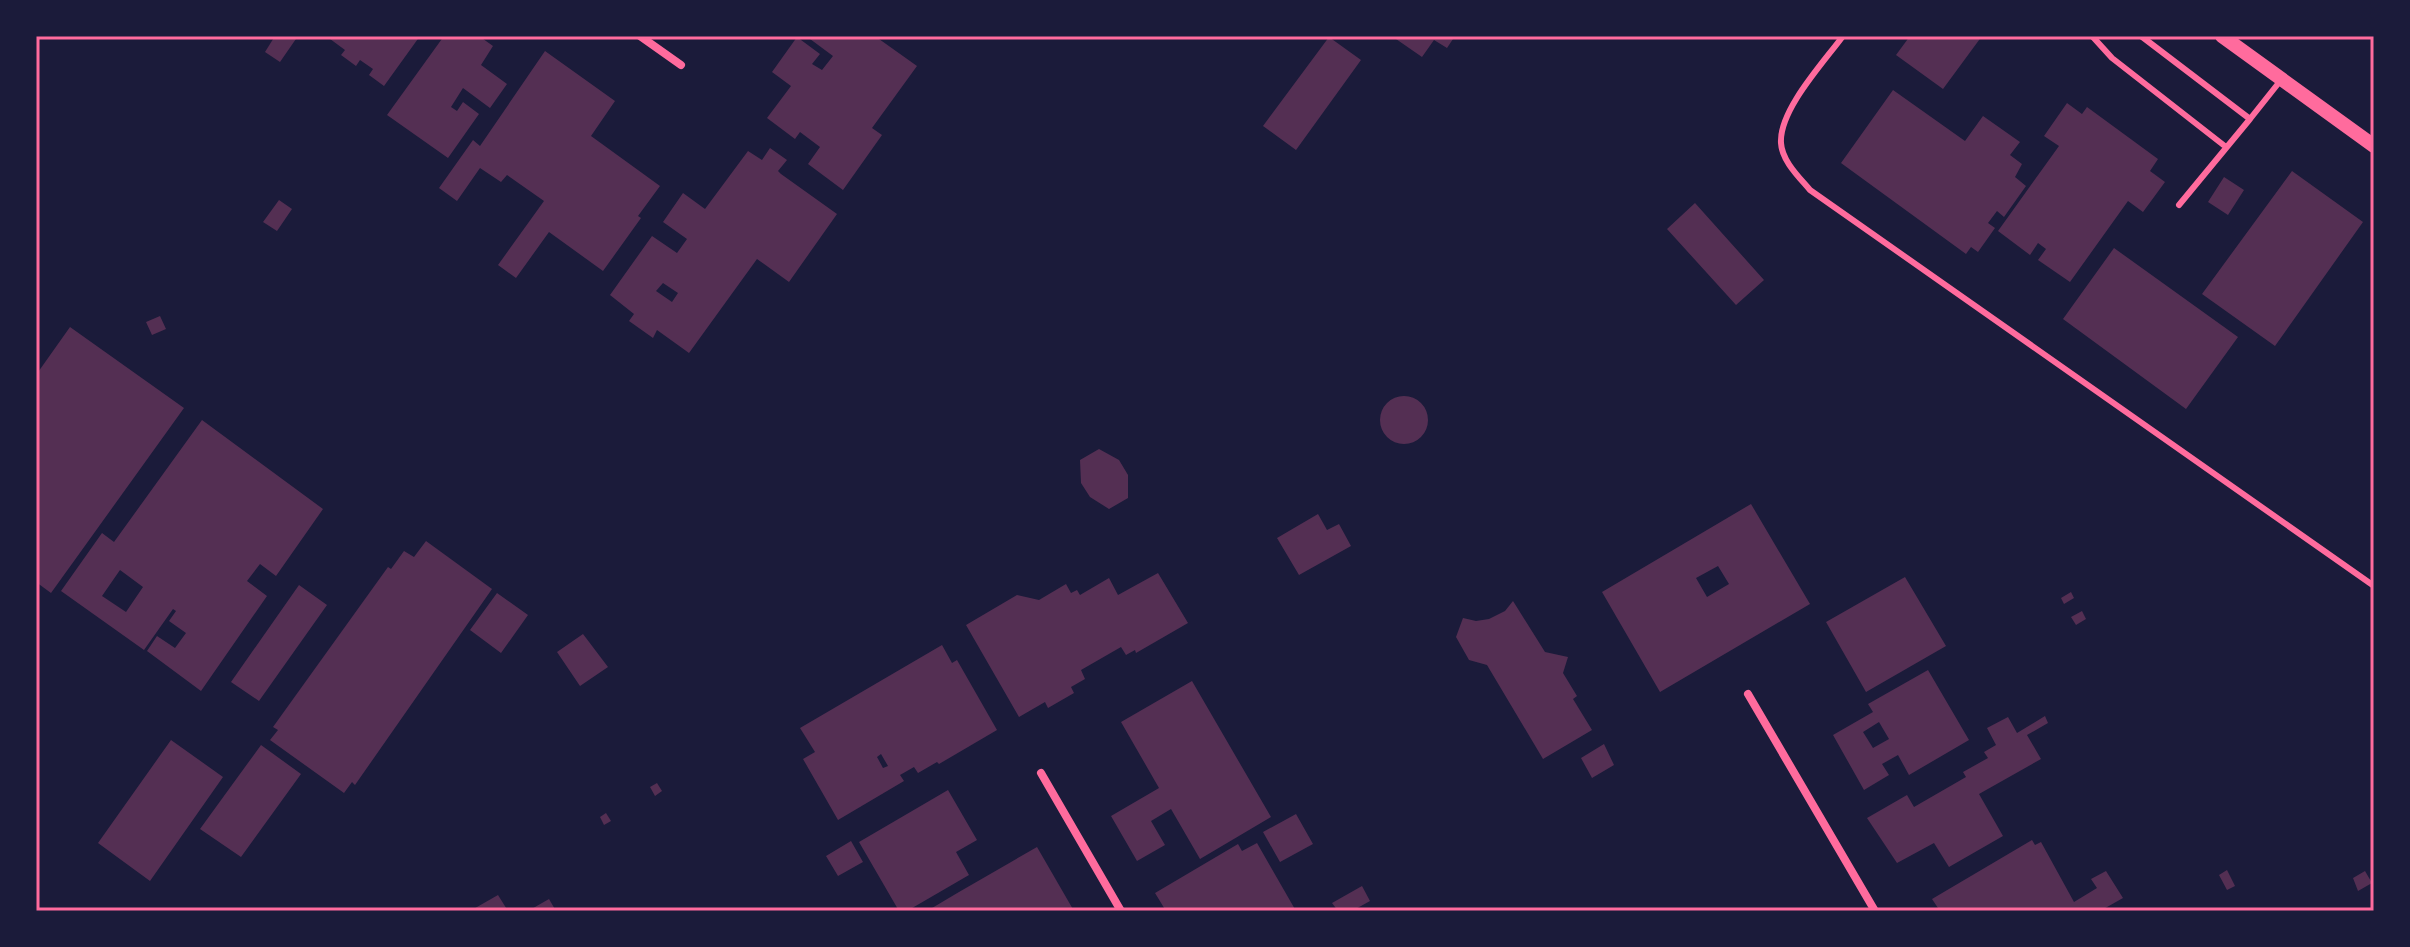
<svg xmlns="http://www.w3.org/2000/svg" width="2410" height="947" viewBox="0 0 2410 947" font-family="'Varela Round',sans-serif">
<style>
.building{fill:#542f53;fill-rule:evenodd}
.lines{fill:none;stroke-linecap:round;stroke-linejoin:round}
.service{stroke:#ff6b9d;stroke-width:6}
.minor{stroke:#ff6b9d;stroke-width:8}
.tertiary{stroke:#ff6b9d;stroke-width:14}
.neatline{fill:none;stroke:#ff6b9d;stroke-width:3}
</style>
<rect width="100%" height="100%" fill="#1b1b3a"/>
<path class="building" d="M275 36H298L280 62 265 52Z
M326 36H420L384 86 369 75 373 69 360 60 356 66 341 55 345 50Z
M444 36H479L493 46 481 65 507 84 490 108 463 88 451 107 457 111 463 102 479 114 448 158 387 115Z
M806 36H881L879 39 917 66 872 128 882 135 843 190 808 164 820 147 800 132 795 139 767 118 791 86 772 72 797 37 820 54 812 64 822 70 833 56Z
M1398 36H1455L1447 48 1434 40 1422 57 1396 39Z
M1910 36H1982L1943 89 1896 55Z
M1329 37 1361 60 1296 150 1263 126Z
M545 51 615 101 591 136 660 186 638 216 641 218 603 271 549 232 516 278 498 265 544 201 507 175 501 182 480 168 457 201 439 188 473 140 480 146Z
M1893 90 1965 141 1983 116 2020 142 2010 155 2022 164 2015 177 2026 186 2004 217 1997 211 1988 223 1995 228 1978 252 1971 247 1966 254 1841 163Z
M2067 103 2082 114 2087 107 2158 159 2150 171 2165 182 2143 212 2128 201 2070 282 2038 260 2046 249 2038 243 2030 255 1998 231 2059 146 2044 136Z
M770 148 787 160 778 171 781 174 837 214 789 282 757 259 689 353 657 330 653 338 629 321 634 314 610 295 652 236 677 253 687 239 663 222 683 193 705 209 748 151 762 160ZM663 283 678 293 672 302 656 291Z
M2292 171 2363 222 2275 346 2202 294Z
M2224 177 2244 190 2228 215 2208 202Z
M279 200 292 209 277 231 263 222Z
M1695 203 1764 280 1736 305 1667 229Z
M2114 248 2238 337 2186 409 2063 319Z
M160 316 166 329 152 335 146 322Z
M70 327 184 408 51 593 36 582V375Z
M1380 420a24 24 0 1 1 48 0a24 24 0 1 1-48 0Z
M202 420 323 509 276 576 260 564 247 581 267 596 201 691 147 651 157 636 175 648 186 633 169 621 176 611 173 609 144 650 61 591 102 533 114 542ZM120 570 143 587 126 612 102 596Z
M1099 449 1119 460 1128 475V498L1109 509 1090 497 1081 483 1080 460Z
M1751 504 1810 604 1660 692 1602 592ZM1718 566 1729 584 1707 597 1696 578Z
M1318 514 1327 530 1339 524 1351 546 1299 575 1277 538Z
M426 541 492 589 355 785 352 782 344 793 270 740 278 730 273 727 388 567 391 569 404 551 414 557Z
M1158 573 1188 623 1136 653 1135 650 1126 655 1121 647 1081 670 1085 679 1071 687 1074 693 1048 708 1045 702 1019 717 966 625 1017 595 1039 600 1066 584 1071 593 1077 590 1080 595 1109 578 1118 595Z
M1905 577 1946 646 1866 692 1826 622Z
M299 585 327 605 259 701 231 682Z
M2071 592 2074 598 2064 604 2061 598Z
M497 593 528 615 501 653 470 630Z
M1513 601 1545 652 1568 657 1563 673 1577 696 1573 699 1592 730 1543 759 1487 665 1469 660 1456 637 1463 618 1476 621 1489 619 1505 611Z
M2082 611 2086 619 2076 625 2071 617Z
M583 634 608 667 580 686 557 652Z
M942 645 952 663 957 660 997 730 939 764 937 762 918 773 914 767 900 775 904 781 838 820 803 759 815 752 800 728ZM881 754 888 766 883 768 877 757Z
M1928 670 1969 740 1909 775 1898 755 1882 764 1889 775 1864 790 1833 735 1873 712 1868 704ZM1879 722 1889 739 1873 748 1863 732Z
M1192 681 1271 817 1200 859 1171 809 1151 821 1165 845 1137 861 1111 816 1159 788 1121 722Z
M2045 716 2048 723 2027 735 2041 759 1979 794 2003 836 1949 867 1934 843 1897 863 1867 818 1907 795 1914 807 1966 777 1963 772 1988 758 1984 752 1996 745 1987 728 2008 717 2017 733Z
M171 740 223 777 150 881 98 843Z
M1604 744 1614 765 1592 778 1581 758Z
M261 745 301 774 241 857 200 829Z
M657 783 662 791 655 796 650 787Z
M948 790 977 840 956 852 969 875 907 911H899L859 842Z
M606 813 611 821 604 825 600 817Z
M1296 814 1313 844 1280 862 1263 832Z
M2032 840 2035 845 2041 842 2074 902 2097 888 2091 879 2106 871 2123 898 2100 911H1940L1932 899Z
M851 841 863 862 838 876 826 856Z
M1257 843 1296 911H1166L1155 893 1238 844 1242 851Z
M1037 847 1074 911H927L959 892Z
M2227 870 2235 886 2227 890 2219 875Z
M2365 871 2372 883 2358 891 2353 878Z
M1362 886 1370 901 1352 911H1338L1332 903Z
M498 895 508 911H470Z
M549 899 556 911H528Z"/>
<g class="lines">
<path class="service" d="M1843 36C1824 62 1779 110 1781 143 1782 161 1799 177 1810 190L2374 586
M2092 36 2112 58 2226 147
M2141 36 2250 119 2281 80
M2179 205 2250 119"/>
<path class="minor" d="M640 36 681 65
M1748 694 1875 911
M1041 773 1121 911"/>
<path class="tertiary" d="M2222 36 2374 146"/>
</g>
<rect width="2410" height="947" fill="none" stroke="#1b1b3a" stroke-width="76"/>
<rect x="38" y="38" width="2334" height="871" class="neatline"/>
</svg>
